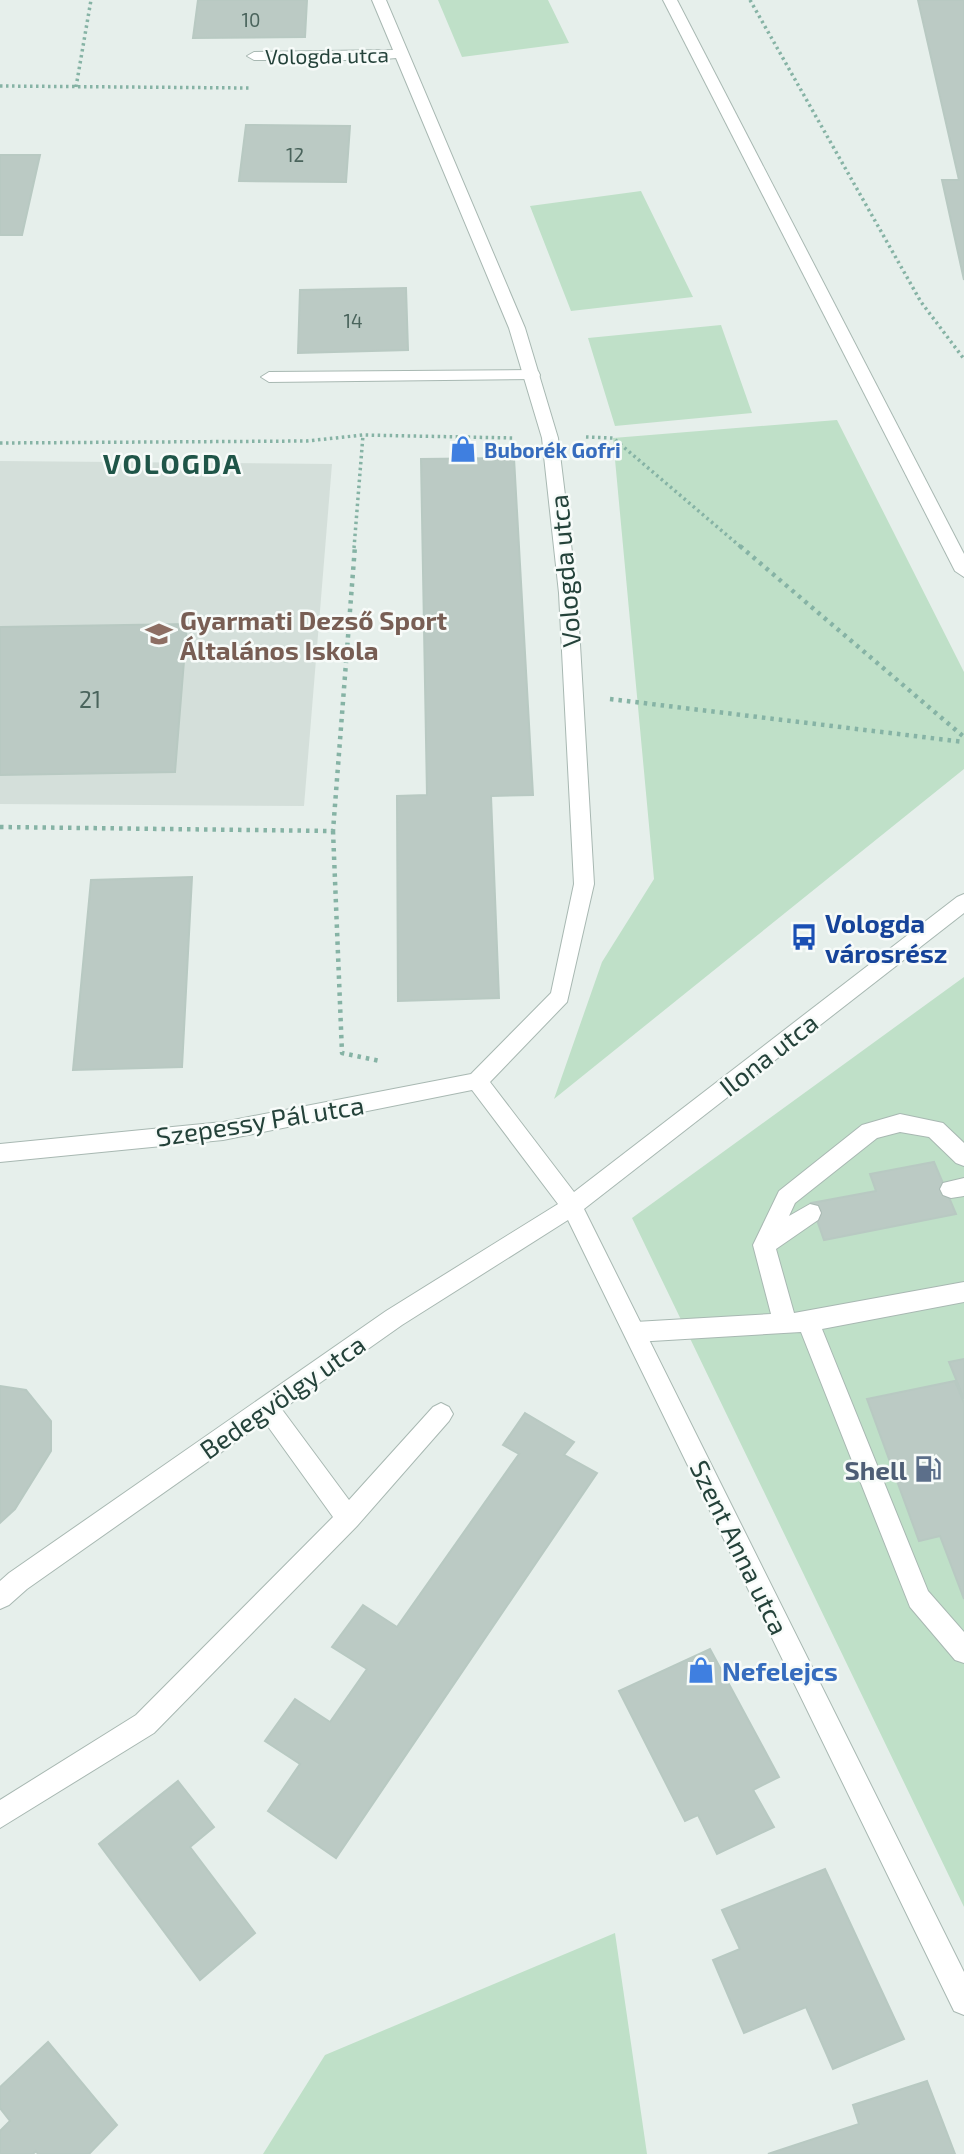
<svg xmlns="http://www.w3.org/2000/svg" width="964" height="2154" viewBox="0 0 964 2154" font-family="'Exo 2',sans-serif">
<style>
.built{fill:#d4dfda}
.green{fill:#bfe0c8}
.building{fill:#bbcac4;stroke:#b8c9c2;stroke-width:2}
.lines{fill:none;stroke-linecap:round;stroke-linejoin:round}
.service-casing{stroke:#a8b8b2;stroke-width:2}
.minor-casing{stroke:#a8b8b2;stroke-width:2}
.tertiary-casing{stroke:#a8b8b2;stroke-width:2}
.path-far1{stroke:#86b3a5;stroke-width:3.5;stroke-dasharray:2.5 3.5;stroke-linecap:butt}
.path{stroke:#86b3a5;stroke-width:4.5;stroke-dasharray:3.5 5;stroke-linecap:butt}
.service{fill:#fff;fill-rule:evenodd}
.minor{fill:#fff;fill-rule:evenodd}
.tertiary{fill:#fff;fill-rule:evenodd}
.labels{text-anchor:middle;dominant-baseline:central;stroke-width:5;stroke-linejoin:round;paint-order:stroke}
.far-number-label{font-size:19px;fill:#4a645c}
.far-street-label{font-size:21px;fill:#24423a;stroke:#f7fbf9}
.far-shop-label{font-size:21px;font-weight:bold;fill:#366cbe;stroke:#f7fbf9;text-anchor:start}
.number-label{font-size:23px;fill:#4a645c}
.street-label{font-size:26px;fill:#24423a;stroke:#f7fbf9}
.education-label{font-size:26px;font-weight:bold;fill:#785e54;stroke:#f7fbf9;text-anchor:start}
.transit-label{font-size:26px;font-weight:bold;fill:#164399;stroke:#f7fbf9;text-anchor:start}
.service-label{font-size:26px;font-weight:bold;fill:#4e5e75;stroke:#f7fbf9;text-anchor:end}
.shop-label{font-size:26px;font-weight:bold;fill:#366cbe;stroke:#f7fbf9;text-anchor:start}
.far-district-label{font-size:28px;font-weight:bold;letter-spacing:2px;fill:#1f5548;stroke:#f7fbf9}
</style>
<rect width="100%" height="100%" fill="#e6efeb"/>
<path class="built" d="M0 461 332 464 304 806 0 804Z"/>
<path class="green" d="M438 0H548L569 43 462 57Z
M641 191 693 297 571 311 530 206Z
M721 325 752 413 615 426 588 338Z
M837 420 964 672V769L554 1099 602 962 654 879 613 438Z
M964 977V1907L632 1218Z
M615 1933 647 2154H263L325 2055Z"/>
<path class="building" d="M198 0H307L305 37 193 38Z
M918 0H964V280L942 180H959Z
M246 125 350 126 346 182 239 181Z
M0 155H40L22 235H0Z
M406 288 408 350 298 353 300 290Z
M514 458 533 795 491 796 499 998 398 1001 397 796 427 795 421 459Z
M187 624 175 772 0 775V627Z
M192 877 182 1067 73 1070 91 880Z
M934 1162 956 1214 824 1240 811 1203 876 1191 870 1174Z
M964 1359V1399L949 1362Z
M955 1381 964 1403V1599L940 1536 919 1541 867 1399Z
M0 1386 26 1390 51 1421V1451L15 1509 0 1523Z
M525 1413 574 1442 564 1455 597 1473 336 1858 268 1811 300 1764 265 1741 295 1699 330 1722 367 1669 332 1647 363 1605 397 1627 519 1454 503 1445Z
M710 1649 779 1777 753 1790 774 1827 717 1854 698 1815 685 1821 619 1691Z
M178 1781 214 1827 190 1847 255 1933 200 1980 99 1844Z
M825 1869 904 2039 833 2069 806 2007 744 2033 713 1960 740 1949 722 1910Z
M48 2042 117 2125 89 2154H38L36 2151 33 2154H0V2131L10 2121 0 2108V2087Z
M927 2081 955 2154H768L859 2124 853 2105Z"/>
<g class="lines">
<defs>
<path id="service" d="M532 370 538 371 540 375 538 379 269 382 261 377 269 372Z
M900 1114 943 1123 964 1143V1166L956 1163 929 1137 900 1132 877 1138 795 1203 789 1216 810 1204 818 1206 821 1213 818 1220 776 1249 794 1313 964 1282V1302L822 1329 928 1591 964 1632V1663L955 1660 910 1607 801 1332 635 1342 627 1339 624 1332 627 1325 635 1322 771 1314 753 1245 779 1191 862 1125Z
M964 1178V1196L951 1198 943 1195 940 1189 943 1183Z
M267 1397 275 1400 349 1500 433 1407 441 1403 449 1407 453 1414 449 1421 357 1526 154 1733 0 1828V1800L136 1715 333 1517 259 1414 255 1407 259 1400Z"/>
<path id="minor" d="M372 0H386L525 328 558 438 577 593 594 884 567 1002 490 1082 574 1192 957 897 964 894V913L584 1209 964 1972V2015L954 2011 568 1220 402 1325 27 1589 9 1605 0 1609V1581L9 1573 386 1311 558 1204 472 1090 223 1140 0 1162V1144L223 1122 471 1074 551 993 574 884 559 593 542 438 509 328 396 58 374 60H254L247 56 254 52 393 50Z"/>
<path id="tertiary" d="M663 0H677L964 554V577L955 571Z"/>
</defs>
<use href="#service" class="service-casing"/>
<use href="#minor" class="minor-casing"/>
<use href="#tertiary" class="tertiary-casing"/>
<path class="path-far1" d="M750 0 921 302 964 359
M0 86 249 88
M76 87 91 0
M586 437 613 438 742 548
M0 443 307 441 363 435 513 438
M354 548 363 435"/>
<path class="path" d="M740 546 964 737
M610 699 964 742
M0 827 333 831 355 546
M333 831 342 1053 380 1061"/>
<use href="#service" class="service"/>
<use href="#minor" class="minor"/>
<use href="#tertiary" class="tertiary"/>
</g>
<defs>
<symbol id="shop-bare" viewBox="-9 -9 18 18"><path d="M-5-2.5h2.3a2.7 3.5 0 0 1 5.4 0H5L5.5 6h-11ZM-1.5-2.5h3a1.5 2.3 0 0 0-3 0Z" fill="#3f7fe0" stroke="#f7fbf9" stroke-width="2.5" paint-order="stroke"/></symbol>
<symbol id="school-bare" viewBox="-9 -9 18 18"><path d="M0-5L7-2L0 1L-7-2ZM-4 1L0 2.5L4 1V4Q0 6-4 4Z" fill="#8d6e63" stroke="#f7fbf9" stroke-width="2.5" paint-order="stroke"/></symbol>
<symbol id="bus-bare" viewBox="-9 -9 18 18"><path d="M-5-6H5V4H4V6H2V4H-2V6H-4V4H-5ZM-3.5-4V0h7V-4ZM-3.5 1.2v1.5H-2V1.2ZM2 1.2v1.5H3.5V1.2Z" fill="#1a4fb4" stroke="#f7fbf9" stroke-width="2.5" paint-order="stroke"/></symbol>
<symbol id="fuel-bare" viewBox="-9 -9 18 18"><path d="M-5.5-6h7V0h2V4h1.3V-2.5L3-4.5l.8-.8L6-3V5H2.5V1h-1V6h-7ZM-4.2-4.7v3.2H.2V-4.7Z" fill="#5c6f8a" stroke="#f7fbf9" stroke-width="2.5" paint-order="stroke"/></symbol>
</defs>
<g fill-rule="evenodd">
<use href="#shop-bare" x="444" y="430" width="38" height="38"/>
<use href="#school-bare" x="140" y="615" width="38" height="38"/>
<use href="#bus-bare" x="785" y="918" width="38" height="38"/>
<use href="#fuel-bare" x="909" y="1450" width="38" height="38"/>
<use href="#shop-bare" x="682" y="1651" width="38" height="38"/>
</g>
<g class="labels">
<g class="far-number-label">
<text x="251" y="19">10</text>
<text x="295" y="154">12</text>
<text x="353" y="320">14</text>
</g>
<g class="far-street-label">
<text transform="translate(327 55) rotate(-1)">Vologda utca</text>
</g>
<g class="far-shop-label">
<text x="484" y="449">Buborék Gofri</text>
</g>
<g class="number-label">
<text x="90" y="699">21</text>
</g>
<g class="street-label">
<text transform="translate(564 571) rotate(-95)">Vologda utca</text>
<text transform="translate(768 1054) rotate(-38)">Ilona utca</text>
<text transform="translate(260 1120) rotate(-9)">Szepessy Pál utca</text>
<text transform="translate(282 1396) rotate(-35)">Bedegvölgy utca</text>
<text transform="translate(740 1547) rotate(64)">Szent Anna utca</text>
</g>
<g class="education-label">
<text x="180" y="619">Gyarmati Dezső Sport<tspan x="180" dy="30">Általános Iskola</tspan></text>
</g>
<g class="transit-label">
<text x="825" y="922">Vologda<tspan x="825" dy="30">városrész</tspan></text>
</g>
<g class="service-label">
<text x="907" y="1469">Shell</text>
</g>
<g class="shop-label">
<text x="722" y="1670">Nefelejcs</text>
</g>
<g class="far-district-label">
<text x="173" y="463">VOLOGDA</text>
</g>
</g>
</svg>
